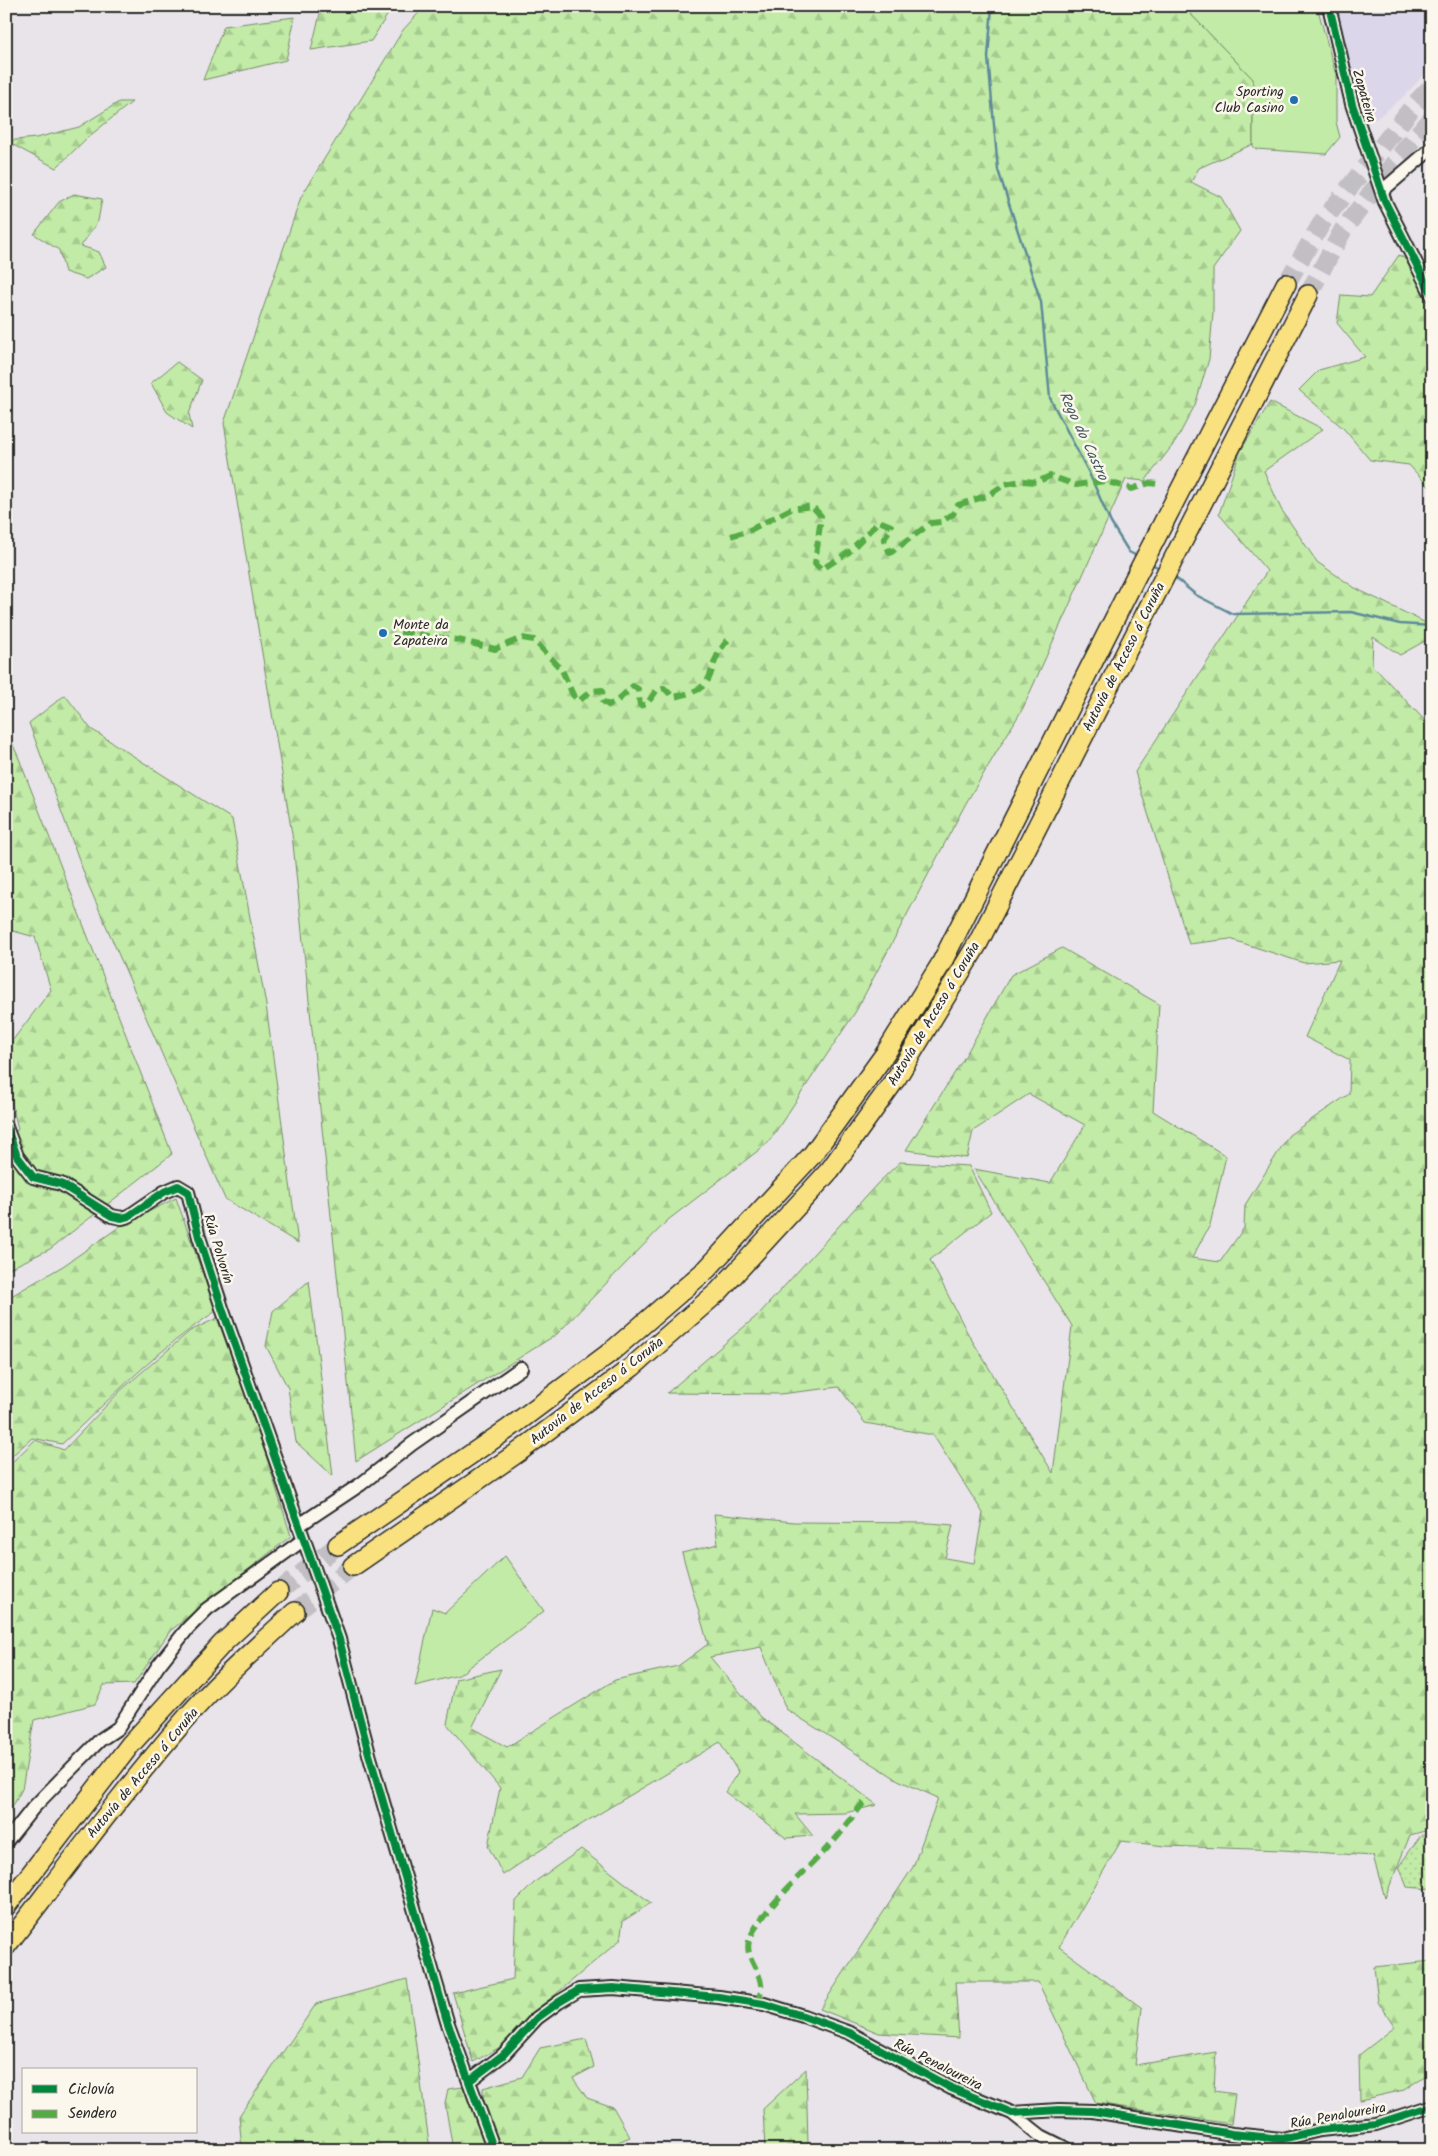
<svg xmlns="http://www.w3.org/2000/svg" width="1438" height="2156" viewBox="0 0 1438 2156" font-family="Kalam,sans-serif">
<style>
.built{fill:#dbd6e9}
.grass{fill:url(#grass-dots);stroke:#768b68}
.forest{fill:url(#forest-firs);stroke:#768b68}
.park{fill:#c1eba6;stroke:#768b68}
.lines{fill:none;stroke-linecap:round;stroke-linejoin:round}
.stream{stroke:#5e8a98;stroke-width:2.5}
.highway-tunnel{stroke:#c2bfc4;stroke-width:19;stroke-dasharray:19 9;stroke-linecap:butt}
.minor-casing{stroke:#2b2b2b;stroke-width:16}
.highway-casing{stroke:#2b2b2b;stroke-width:22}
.minor{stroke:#fbf7ec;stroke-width:12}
.highway{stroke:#fae180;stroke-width:19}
.quiet{stroke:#54ab44;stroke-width:6;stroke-dasharray:12 6;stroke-linecap:butt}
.cycleway-casing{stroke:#fbf7ec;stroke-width:11}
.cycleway{stroke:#00873e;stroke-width:8}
.poi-dot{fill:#1f6fb2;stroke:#fbf7ec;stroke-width:2}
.labels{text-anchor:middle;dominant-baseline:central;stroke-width:5;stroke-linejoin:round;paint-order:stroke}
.poi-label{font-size:14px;fill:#2b2b2b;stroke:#fbf7ec;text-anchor:end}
.street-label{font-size:14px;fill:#2b2b2b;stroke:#fbf7ec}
.water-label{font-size:15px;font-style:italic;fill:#445b61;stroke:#fbf7ec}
</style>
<defs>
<pattern id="grass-dots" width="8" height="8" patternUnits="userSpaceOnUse" patternTransform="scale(1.25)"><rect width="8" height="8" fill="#c1eba6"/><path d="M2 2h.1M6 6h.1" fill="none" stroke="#a6ca8f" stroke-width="1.8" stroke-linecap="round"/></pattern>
<pattern id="forest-firs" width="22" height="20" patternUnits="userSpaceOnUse" patternTransform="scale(1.25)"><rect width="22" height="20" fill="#c1eba6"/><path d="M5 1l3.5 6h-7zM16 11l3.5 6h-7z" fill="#a6ca8f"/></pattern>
</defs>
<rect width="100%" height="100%" fill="#e8e4ea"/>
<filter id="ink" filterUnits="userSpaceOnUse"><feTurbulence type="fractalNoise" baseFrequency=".02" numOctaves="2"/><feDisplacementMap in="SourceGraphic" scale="10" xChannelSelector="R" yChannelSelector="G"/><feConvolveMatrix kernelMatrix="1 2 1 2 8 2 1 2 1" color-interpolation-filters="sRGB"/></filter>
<g filter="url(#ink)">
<path class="built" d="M1337 6H1432V66L1403 97 1376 119 1370 120 1362 110Z"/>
<path class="grass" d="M1421 1835 1432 1836V1889L1407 1887 1399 1866Z"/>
<path class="forest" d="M322 6H393L371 41 311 50Z
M425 6H1183L1253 79V144L1199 168 1191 182 1221 197 1240 231 1213 269V313L1209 359 1195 405 1176 441 1145 481 1126 479 1023 708 966 803 856 1011 768 1143 668 1220 557 1334 356 1461 292 834 224 423 301 197 403 30Z
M295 17 286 60 203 80 224 26Z
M119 102H132L87 138 56 168 6 141 36 138 79 127Z
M74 194 102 199 98 221 81 246 99 252 106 267 86 279 65 272 59 250 34 234 59 202Z
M1399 255 1432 277V490L1409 465 1370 460 1344 429 1299 390 1319 370 1365 357 1337 323 1341 295 1370 297Z
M177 362 202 380 189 414 192 429 167 412 151 383Z
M1270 402 1323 429 1264 471 1281 509 1317 562 1355 588 1432 626V637L1400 655 1373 637 1372 665 1432 728V1829L1410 1835 1385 1898 1373 1856 1282 1850 1165 1846 1121 1841 1059 1947 1142 2008 1135 2065 1216 2052 1214 2091 1235 2094 1231 2124 1096 2103 1038 1982H955L959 2038 879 2033 820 2009 913 1867 938 1798 898 1780 786 1709 761 1647 710 1657 761 1717 877 1805 845 1813 795 1814 813 1836 786 1838 725 1792 738 1772 720 1742C647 1786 573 1827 503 1875L488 1846 500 1788 447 1724 456 1679 501 1669 472 1728 507 1747 615 1680 678 1666 708 1644 682 1553 718 1544 714 1514 794 1522 930 1523 953 1525 945 1558 974 1563 983 1513 933 1435 865 1423 839 1387 780 1394 667 1393 759 1314 877 1184 900 1162 969 1166 991 1212 930 1260 967 1332 1053 1473 1072 1326 974 1169 1050 1183 1085 1125 1029 1094 973 1131 967 1158 906 1150 964 1058 1011 975 1062 948 1159 1004 1153 1111 1226 1156 1210 1225 1192 1258 1220 1262 1244 1228 1245 1205 1289 1135 1349 1094 1350 1060 1305 1037 1340 960 1304 963 1230 939 1189 944 1135 772 1267 571 1219 514 1240 452Z
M65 695 91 729 232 819 266 1005 298 1243 225 1199 88 884 29 723Z
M6 730 18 756 172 1154 50 1249 6 1270V1142L18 1129 6 1079V1049L51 990 35 937 6 929Z
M176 1198 216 1311C159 1348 111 1398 62 1444L32 1438 6 1461V1299L63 1266 122 1225Z
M309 1281 333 1476 296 1442 288 1388 266 1346 273 1311Z
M217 1318 252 1410 291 1536 170 1631 134 1684 104 1685 95 1704 34 1720 22 1789 6 1819V1468L35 1440 64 1450 120 1391 190 1331Z
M581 1849 651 1903 623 1921 620 1940 536 2011 504 2045 473 2062 453 1993 513 1979 516 1901 536 1881Z
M1432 1961V2071L1404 2090 1360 2100 1359 2055 1395 2027 1378 2001 1374 1967Z
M407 1979 430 2150H242L239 2116 316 2004Z
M586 2039 594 2067 573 2078 587 2098 613 2107 630 2137 599 2150H503L483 2107V2088L522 2077 540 2048Z
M806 2069 808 2145 817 2150H765L763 2109Z
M463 2087 489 2150H453L445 2103 448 2089Z"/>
<path class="park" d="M1183 6H1317L1336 75V122L1340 137 1326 154 1256 149 1253 146V79Z
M505 1556 544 1611 459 1675 415 1686 432 1608 445 1613Z"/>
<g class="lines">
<path class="stream" d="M992 6 988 57 998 170 1041 302 1050 398 1089 473 1111 523 1129 552 1139 557
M1150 563 1161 569
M1172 575 1196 595 1233 614 1351 612 1400 624 1432 626"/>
<path class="highway-tunnel" d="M1286 284 1323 221 1415 104 1432 86
M1308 295 1343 230 1412 140 1432 119
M278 1592 338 1545
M295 1612 353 1566"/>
<defs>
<path id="minor" d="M1329 6 1352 104 1385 202 1432 295
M1382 191 1432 148
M6 1127 17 1156 33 1177 61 1184 112 1216 122 1218 129 1216 164 1192 178 1186 188 1192 199 1237 223 1311 339 1639 369 1754 447 2021 494 2150
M298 1526 361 1484 412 1444 521 1368
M6 1842 33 1808 66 1774 100 1740 118 1728 158 1666 188 1628 207 1609 303 1540
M469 2081 503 2055 537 2018 559 2002 579 1990 613 1988 719 1997 764 2004 803 2016 850 2033 951 2088 1012 2113 1059 2110 1093 2111 1232 2134 1282 2139 1320 2130 1376 2124 1432 2106
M1012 2113 1041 2136 1069 2150"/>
<path id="highway" d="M338 1545 508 1429 612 1351 707 1269 812 1155 885 1054 941 964 1134 580 1286 284
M353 1566 520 1451 632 1367 719 1291 830 1170 897 1077 978 943 1308 295
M6 1906 130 1745 223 1643 278 1592
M6 1946C64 1871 120 1795 182 1723 216 1683 256 1648 295 1612"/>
</defs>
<use href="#minor" class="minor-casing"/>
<use href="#highway" class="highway-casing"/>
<use href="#minor" class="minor"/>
<use href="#highway" class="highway"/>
<path class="quiet" d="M731 536 750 530 791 509 812 506 821 516 815 564 822 569 849 552 879 521 891 526 884 540 890 553 931 523 941 522 953 514 958 505 989 495 1005 484 1022 481 1037 482 1050 476 1076 485 1105 481 1132 489 1149 483 1158 484
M400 632 458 640 495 649 522 638 534 640 562 670 573 695 579 701 591 691 602 690 603 701 608 705 616 702 633 686 638 689 640 705H646L657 690 664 688 673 697C725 688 701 669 728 640
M756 2003C773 1978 743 1962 749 1941 758 1913 810 1867 831 1844 843 1831 853 1816 864 1802"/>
<defs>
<path id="cycleway" d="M1329 6 1352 104 1385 202 1432 295
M6 1127 17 1156 33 1177 61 1184 112 1216 122 1218 129 1216 164 1192 178 1186 188 1192 199 1237 223 1311 339 1639 369 1754 447 2021 494 2150
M469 2081 503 2055 537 2018 559 2002 579 1990 613 1988 719 1997 764 2004 803 2016 850 2033 951 2088 1012 2113 1059 2110 1093 2111 1232 2134 1282 2139 1320 2130 1376 2124 1432 2106"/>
</defs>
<use href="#cycleway" class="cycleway-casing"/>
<use href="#cycleway" class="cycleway"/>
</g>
</g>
<g class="poi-dot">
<circle cx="1294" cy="100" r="5"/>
<circle cx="383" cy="633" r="5"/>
</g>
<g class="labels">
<g class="poi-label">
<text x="1284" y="92">Sporting<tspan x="1284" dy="16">Club Casino</tspan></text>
<text x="393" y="625" text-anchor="start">Monte da<tspan x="393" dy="16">Zapateira</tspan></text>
</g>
<g class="street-label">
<text transform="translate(1364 96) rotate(74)">Zapateira</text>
<text transform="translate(1124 657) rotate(-63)">Autovía de Acceso á Coruña</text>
<text transform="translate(934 1014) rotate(-59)">Autovía de Acceso á Coruña</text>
<text transform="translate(218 1249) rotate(73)">Rúa Polvorín</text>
<text transform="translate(597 1391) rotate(-38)">Autovía de Acceso á Coruña</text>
<text transform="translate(143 1773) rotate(-50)">Autovía de Acceso á Coruña</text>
<text transform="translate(938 2065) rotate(27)">Rúa Penaloureira</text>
<text transform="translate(1338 2116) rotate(-10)">Rúa Penaloureira</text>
</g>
<g class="water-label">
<text transform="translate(1083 436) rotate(65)">Rego do Castro</text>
</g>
</g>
<rect width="1438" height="2156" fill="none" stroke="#fbf7ec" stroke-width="25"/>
<rect x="12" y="12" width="1413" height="2131" fill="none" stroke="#2b2b2b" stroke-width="2" filter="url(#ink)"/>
<rect x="22" y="2068" width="175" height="65" fill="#fbf7ec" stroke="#a8a59f"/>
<rect x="32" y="2085" width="25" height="8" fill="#00873e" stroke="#a8a59f"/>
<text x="68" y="2094" font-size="15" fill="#2b2b2b">Ciclovía</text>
<rect x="32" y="2110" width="25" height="8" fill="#54ab44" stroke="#a8a59f"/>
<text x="68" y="2118" font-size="15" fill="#2b2b2b">Sendero</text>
</svg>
